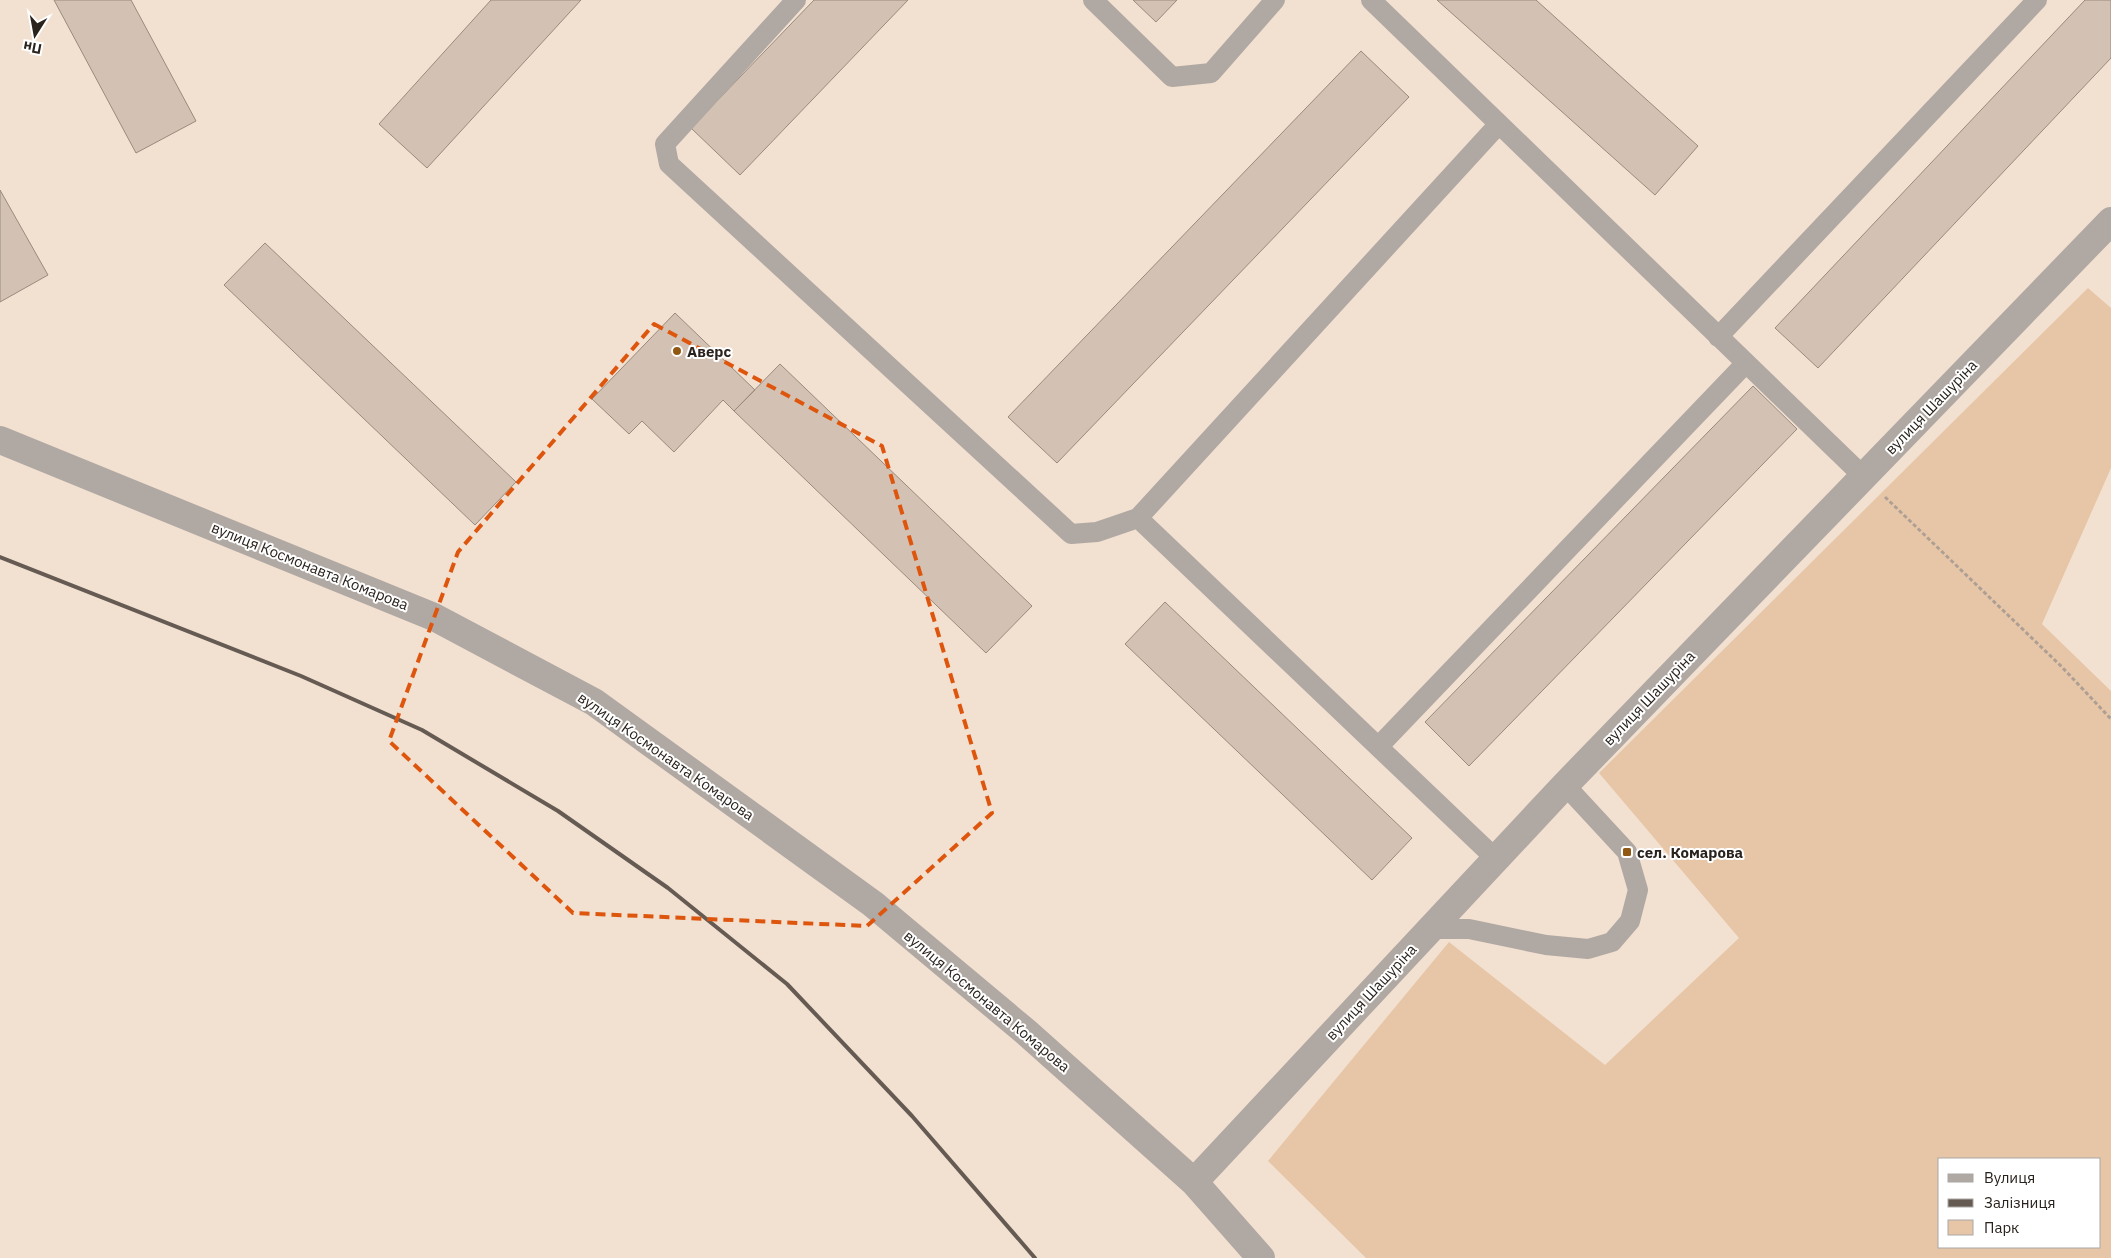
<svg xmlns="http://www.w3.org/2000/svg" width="2111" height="1258" viewBox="0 0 2111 1258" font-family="'IBM Plex Sans',sans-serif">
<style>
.green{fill:#e7c6a7;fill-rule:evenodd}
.building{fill:#d3c2b3;stroke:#9a8a7c}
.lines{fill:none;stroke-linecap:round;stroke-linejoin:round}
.path{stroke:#ae9f94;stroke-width:3;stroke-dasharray:4 2.5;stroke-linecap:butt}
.lane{stroke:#b0a8a2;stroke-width:20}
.street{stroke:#b0a8a2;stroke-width:28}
.rail{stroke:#665b53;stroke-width:4}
.marked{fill:none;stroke:#de560d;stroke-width:4;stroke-dasharray:10 6;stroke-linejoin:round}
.poi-dot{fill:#915813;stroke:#fff;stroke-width:2}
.labels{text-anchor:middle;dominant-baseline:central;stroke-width:4;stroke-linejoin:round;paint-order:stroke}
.poi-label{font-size:15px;font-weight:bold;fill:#29221d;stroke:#fff;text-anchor:start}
.street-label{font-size:15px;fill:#29221d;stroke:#fff}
</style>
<rect width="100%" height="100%" fill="#f2e0d1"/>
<path class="green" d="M2088 288 2111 308V468L2042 624 2111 691V1258H1366L1268 1161 1449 942 1605 1065 1739 938 1599 773ZM1940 1159H2100V1247H1940Z"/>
<path class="building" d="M54 0H131L196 121 136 153Z
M491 0H581L427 168 379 124Z
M814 0H908L740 175 691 128Z
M1133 0H1177L1156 22Z
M1437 0H1536L1698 146 1655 195Z
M2085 0H2111V58L1818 368 1775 328Z
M1361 51 1409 97 1057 463 1008 417Z
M0 190 48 275 0 302Z
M265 243 516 482 475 525 224 285Z
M675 313 755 390 734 411 723 400 674 452 642 421 629 434 592 399Z
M780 364 1032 606 986 653 734 411Z
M1753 386 1797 429 1469 766 1425 722Z
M1165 602 1412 838 1372 880 1125 644Z"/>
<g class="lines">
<path class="path" d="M1885 497 2060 665 2111 719"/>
<path class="lane" d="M796 0 665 144 669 164 1071 534 1097 532 1138 518 1498 125
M1093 0 1172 77 1211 73 1275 0
M1371 0 1864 477
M1718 337 2037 0
M1138 518 1496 859
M1379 746 1746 363
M1430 929H1469L1546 945 1588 949 1612 942 1630 921 1638 890 1627 852 1565 785"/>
<path class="street" d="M0 440 434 617 594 702 873 904 1026 1032 1194 1182 1261 1258
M1194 1182 1565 785 2111 221"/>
<path class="rail" d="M0 557 301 676 422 730 558 811 668 888 787 984 912 1116 1035 1258"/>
</g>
<path class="marked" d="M654 324 882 446 992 813 867 926 573 913 389 741 458 552Z"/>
<g class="poi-dot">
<circle cx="677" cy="351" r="5"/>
<rect x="1622" y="847" width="10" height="10" rx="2.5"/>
</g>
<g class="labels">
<g class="poi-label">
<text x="687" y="351">Аверс</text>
<text x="1637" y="852">сел. Комарова</text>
</g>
<g class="street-label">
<text transform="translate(1931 407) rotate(-46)">вулиця Шашуріна</text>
<text transform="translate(310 566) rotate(22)">вулиця Космонавта Комарова</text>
<text transform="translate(1649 698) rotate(-46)">вулиця Шашуріна</text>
<text transform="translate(666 756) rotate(35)">вулиця Космонавта Комарова</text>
<text transform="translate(1371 992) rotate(-47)">вулиця Шашуріна</text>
<text transform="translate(987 1001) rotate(40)">вулиця Космонавта Комарова</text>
</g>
</g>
<rect x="1938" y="1158" width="162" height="90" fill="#ffffff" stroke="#a9a7a5"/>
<rect x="1948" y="1174" width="25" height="8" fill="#b0a8a2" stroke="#a9a7a5"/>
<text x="1984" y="1183" font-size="15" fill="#29221d">Вулиця</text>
<rect x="1948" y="1199" width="25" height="8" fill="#665b53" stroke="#a9a7a5"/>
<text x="1984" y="1208" font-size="15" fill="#29221d">Залізниця</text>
<rect x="1948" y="1220" width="25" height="15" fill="#e7c6a7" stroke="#a9a7a5"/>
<text x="1984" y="1233" font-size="15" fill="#29221d">Парк</text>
<g transform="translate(35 35) rotate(191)" stroke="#ffffff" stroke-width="4" paint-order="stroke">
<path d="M0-4L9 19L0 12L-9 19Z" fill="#29221d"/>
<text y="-8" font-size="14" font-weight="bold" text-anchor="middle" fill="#29221d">Пн</text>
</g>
</svg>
